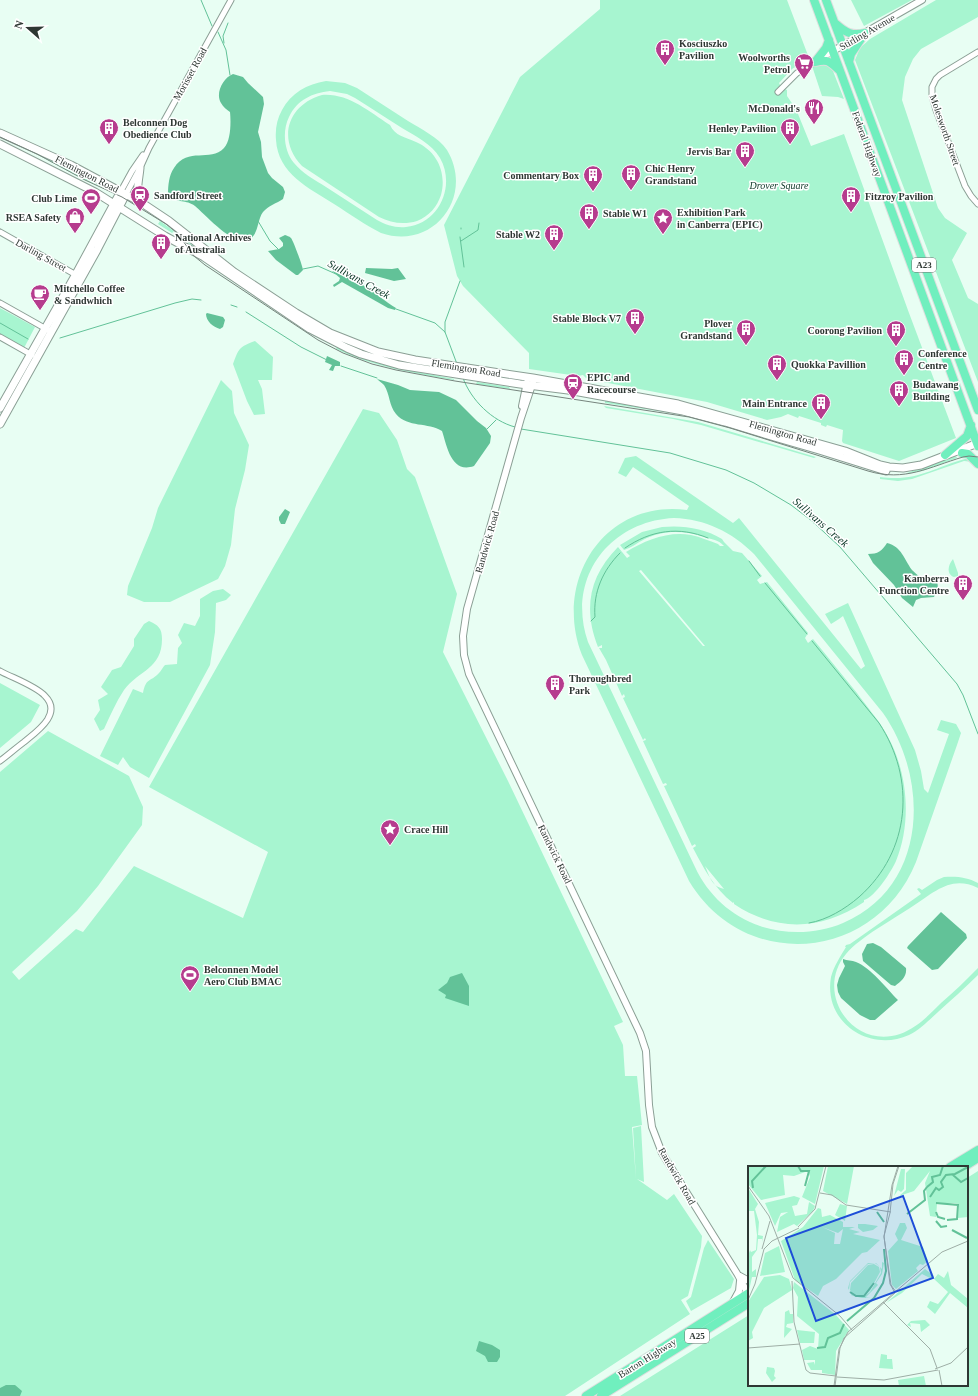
<svg xmlns="http://www.w3.org/2000/svg" width="978" height="1396" viewBox="0 0 978 1396" font-family="'Times New Roman',serif">
<style>
.green{fill:#a7f5d0;fill-rule:evenodd}
.water{fill:#62c298}
.lines{fill:none;stroke-linecap:round;stroke-linejoin:round}
.stream{stroke:#62c298;stroke-width:1}
.minor-casing{stroke:#8b9f95;stroke-width:7}
.tertiary-casing{stroke:#8b9f95;stroke-width:8}
.secondary-casing{stroke:#8b9f95;stroke-width:9}
.trunk-casing{stroke:#dedfde;stroke-width:10}
.minor{stroke:#fff;stroke-width:5}
.tertiary{stroke:#fff;stroke-width:6}
.secondary{stroke:#fff;stroke-width:7}
.trunk{stroke:#70efbe;stroke-width:8}
.tram{stroke:#76847d;stroke-width:1}
.labels{text-anchor:middle;dominant-baseline:central;stroke-width:3;stroke-linejoin:round;paint-order:stroke}
.shield{fill:#fff;stroke:#6d7370;stroke-width:1}
.shield-label{font-size:9px;font-weight:bold;fill:#2e3733}
.street-label{font-size:10px;fill:#2e3733;stroke:#fff}
.poi-label{font-size:10px;font-weight:bold;fill:#2e3733;stroke:#fff;text-anchor:start}
.park-label{font-size:10px;font-style:italic;fill:#0d3827;stroke:#fff}
.water-label{font-size:11px;font-style:italic;fill:#053221;stroke:#fff}
.inset-river{fill:none;stroke:#62c298;stroke-width:2}
.inset-road{fill:none;stroke:#9eaea6;stroke-width:1}
.view{fill:#1d4ed8;fill-opacity:0.15;stroke:#1d4ed8;stroke-width:2}
.inset-edge{fill:none;stroke:#2e3733;stroke-width:2}
</style>
<rect width="100%" height="100%" fill="#e8fef3"/>
<path class="green" d="M600 0H787L809 58 792 69 779 83C780 86 784 89 787 90V96L796 109 811 146 844 134 909 313 956 438 899 461 843 443 842 441 843 430 827 425 826 427 821 425V423L799 416 798 418 788 414 781 417 767 420 707 402 603 382 586 378 583 375 578 376 529 369V353L463 286 457 276 444 225 520 77 600 9Z
M851 0H912L864 26Z
M936 0H978V17L921 49 913 59 905 77 902 100 938 208 945 218 967 233 952 260 968 298 978 304V382L855 60 860 48 870 39Z
M819 63 831 66 844 99 838 97 822 96 812 66Z
M326 81 345 83 357 88C374 99 391 110 408 121 421 129 438 137 447 150 475 197 433 251 381 233 365 225 350 214 334 204 309 188 278 174 276 140 275 129 277 119 282 110 291 93 307 84 326 81ZM330 91 347 94 355 98C371 108 386 118 402 128 415 136 432 144 440 158 456 186 439 224 406 227 395 228 386 225 377 220 360 209 343 198 326 187 315 180 302 173 294 163 284 151 282 131 289 117 297 100 312 93 330 91Z
M322 95C348 93 368 111 390 125 395 136 405 137 416 142 437 151 447 173 441 195 437 207 429 216 417 221 404 225 391 223 379 217L302 166C277 140 287 105 322 95Z
M29 150C56 161 81 174 107 188L106 189 83 179Z
M160 221 174 231 172 233 158 224Z
M184 236C213 258 242 279 272 300 301 319 330 338 363 349 391 359 420 363 449 368L448 371 387 360 364 352 333 339 303 322 206 256 189 246 190 245Z
M0 308 35 327 24 348 0 335Z
M255 341 273 357 272 380H258L262 389 265 414 254 415 247 401 233 364C239 348 239 347 255 341Z
M337 347C376 365 413 371 454 379V380C413 373 374 367 336 349Z
M221 380 232 391 234 413 249 445 245 470 235 509 231 545 225 566 218 579 170 602H144L127 595 128 586 152 528 158 508Z
M477 382 509 387 510 389 476 384Z
M605 400 687 414 720 424 684 415 605 403Z
M604 406 698 422 816 457 814 458 701 425 673 419 606 408Z
M363 409 379 413 397 440 407 469 415 477 457 594 443 652 508 781 623 1022 614 1026 623 1045 625 1076H637L642 1125 632 1127 636 1179 633 1128 641 1126 644 1182 637 1179 667 1200 674 1194 702 1236 701 1247 688 1296 681 1300 690 1314 565 1396H0V772L48 731 129 776 143 807 142 825 98 886 77 911 47 940 12 972 19 980 76 929 83 932 134 866 243 918 268 852 149 787Z
M636 456 733 523 739 518 861 669 865 666 843 616 839 619 831 624 825 614 848 603 915 750 921 771 924 789 928 793 949 734 937 730 941 720 956 724 961 733 957 745 916 862C876 961 745 974 689 881L582 655C553 581 604 499 687 510L689 506 633 467 626 477 618 473 625 458ZM674 518C705 519 732 532 754 554L883 713C930 780 928 887 843 923 817 934 787 935 760 926 731 916 708 895 695 867L588 642C566 579 609 521 674 518Z
M956 456 957 458 922 471 904 474Z
M965 459H970L973 462 964 461 912 479 898 481 880 479V477C917 482 932 468 965 459Z
M662 527C683 525 704 528 722 539L724 542 733 551 742 553 762 576 757 580 760 584 767 582 808 633 805 638 808 643 813 639C828 657 842 675 857 693 867 707 879 720 887 735 908 772 912 822 896 861 891 872 875 897 864 900V902C821 931 776 932 734 904V902L733 903C714 888 704 869 693 848L696 846 695 844 692 846 664 786 667 785 666 783 663 784 643 741 646 740 645 738 643 740 623 698 625 697 624 694 622 696 606 660 599 648H602V645L598 647C583 609 589 576 618 547L627 558 630 556 626 552C646 540 668 531 691 535 701 537 709 541 718 544L720 546H724C719 540 711 539 704 537 684 530 662 530 643 540 637 543 631 548 624 550L620 545 642 532ZM641 570 705 646H703L639 571ZM705 866 724 889C711 886 710 877 705 866Z
M953 559 958 573V576L954 577C946 574 948 565 953 559Z
M223 589 231 595 226 600 216 603 215 632 210 665 149 778 130 767 123 757 118 765 100 756 133 689 143 693C146 677 151 682 159 673 161 671 163 667 165 665L177 664 178 648 182 643 178 635 184 623 195 626 200 616V599L213 591Z
M149 621C158 625 162 628 162 639 162 669 139 670 124 690 116 702 110 716 104 729L100 731 94 719 100 710 98 700 108 694 101 687 112 670 121 667 134 646V639L144 624Z
M0 683 40 705 31 722 0 748Z
M944 877C956 876 967 877 978 883V888C951 875 935 892 913 906 894 919 860 937 846 954 814 992 852 1050 900 1034 917 1028 929 1015 941 1003 954 992 966 980 978 968V975C965 988 951 1000 938 1012 929 1020 920 1030 909 1035 869 1053 823 1022 831 977 834 966 840 957 846 947H845L846 945 850 944 921 894 917 889 919 888 922 890 937 880Z
M978 1171V1396H620L749 1315V1385H967V1178Z
M708 1240 734 1279 731 1288 691 1311 686 1301 691 1297 704 1248Z"/>
<path class="water" d="M233 74 243 77 248 83 263 97 264 104 258 132 261 142 262 157 268 173 272 178 283 187 285 192 283 199C277 203 268 206 263 212 257 220 259 233 250 239 235 249 206 215 195 206 186 199 178 204 168 195 168 185 169 175 174 168 188 146 210 163 224 148 231 141 231 122 230 112 227 110 223 107 221 103 215 93 223 78 233 74Z
M285 235C287 236 289 236 291 238 293 240 303 267 303 270L298 275H296L276 260 268 251 279 249 283 246V243L279 238Z
M366 268 392 269 398 268 406 279 394 281 365 273Z
M332 271C354 275 377 296 396 308L395 310 388 308 342 282 334 287 333 285 339 281 340 278Z
M207 313 223 317 225 320 223 327 220 329C213 327 206 321 206 314Z
M327 356 340 362V366H335L333 371 329 370 332 365 325 362Z
M377 379 398 385 410 390 439 392 456 400 477 421 486 428 491 436 490 443 474 466C451 474 447 446 442 431 428 422 408 428 396 414 389 406 390 394 384 385 382 383 379 381 377 379Z
M285 509 290 512 285 524H281L279 520V517Z
M887 543C902 547 904 559 912 570 917 575 922 579 927 582L931 579H937L938 588 934 597 921 598 916 600 913 607 902 598 894 585 873 563 868 554C878 554 882 551 887 543Z
M941 912 966 934 967 938 938 969 932 970 907 948 908 946Z
M873 943 881 947 906 968C907 977 901 981 895 986L891 985 863 961 862 954 867 944Z
M843 959C847 961 852 960 856 962 871 968 886 988 898 1000L875 1020H870L860 1015 841 998 838 992 837 985 839 978 845 966 843 962Z
M462 973 469 986V1006L445 998 446 995 438 990 447 983 450 977Z
M479 1341 492 1345 500 1350V1357L497 1362H488L485 1356 476 1351Z
M6 1385H15L22 1391 20 1396H0V1388Z"/>
<g class="lines">
<path class="stream" d="M201 0 212 26
M218 32 226 50 230 75
M224 43 223 36 228 23
M258 221 270 241 278 249
M461 228V229
M460 237 464 267
M461 241 478 230 479 223
M303 269 318 266 336 274
M231 305 237 307
M396 309 435 323 445 332 457 364
M246 312 301 347 327 360
M0 323 28 339
M445 332V322L460 281
M60 338 175 303 192 299 201 300
M341 366 377 378
M463 378C471 400 492 421 515 427
M487 429 496 420
M521 429 670 453 726 470 754 483 791 505 812 521 840 547 957 684 963 695 978 734
M814 523 815 515
M625 548C651 530 679 526 708 538
M749 561 760 576
M765 583 807 634
M591 621 595 617C593 592 603 570 620 553
M809 923C827 920 845 909 859 897 911 851 916 779 879 723L812 641"/>
<defs>
<path id="minor" d="M978 52 940 75 936 79 932 87V96L936 110 965 186 971 196 978 204
M778 92 797 73 833 51
M121 191 132 171 143 155
M126 194 140 168 149 148 231 0
M0 232 78 276
M0 303 48 330
M0 337 32 355
M0 671C13 678 36 686 45 696 63 714 36 732 24 742 16 748 8 755 0 761"/>
<path id="tertiary" d="M833 51 922 0
M533 382 521 418 467 609 463 636 464 655 469 674 640 1033 646 1051 649 1105 652 1127 662 1153 738 1275 748 1294
M522 406 527 382
M738 1275 749 1281
M733 1302 739 1291 740 1281"/>
<path id="secondary" d="M0 133 71 165 142 203 169 221 234 272 296 313 330 333 378 352 415 360 533 378 678 404 845 451 880 465 889 467 903 468 921 465 978 443
M0 144 95 192 165 236 204 257 310 329 347 348 361 354 399 365 520 384 568 390 683 411 725 422 781 439 819 450 886 471
M140 168C139 180 135 191 141 202
M0 408 76 274 121 191
M0 424 97 250 126 194"/>
<path id="trunk" d="M814 0 978 446
M826 0 978 410
M836 24C846 33 852 36 865 33
M815 62C828 59 829 61 839 70
M815 62 826 48 829 40
M849 62 851 54 865 33
M962 453 968 454 978 464
M945 455 967 436 971 425
M950 1167 978 1150
M964 1167 978 1158
M586 1396 749 1293
M601 1396 749 1303"/>
</defs>
<use href="#minor" class="minor-casing"/>
<use href="#tertiary" class="tertiary-casing"/>
<use href="#secondary" class="secondary-casing"/>
<use href="#trunk" class="trunk-casing"/>
<use href="#minor" class="minor"/>
<use href="#tertiary" class="tertiary"/>
<use href="#secondary" class="secondary"/>
<use href="#trunk" class="trunk"/>
<path class="tram" d="M0 137 37 154 85 180 122 197 166 224 177 233 194 256 205 265 318 340 343 353 372 364 396 370 455 381 689 417 730 428 868 471C905 482 929 467 963 457L969 456 978 457"/>
</g>
<defs>
<symbol id="building-pin" viewBox="-11 -11 22 30"><path d="M0 17L-7.5 6A9.5 9.5 0 1 1 7.5 6Z" fill="#b63c8e" stroke="#fff"/><path d="M-4-6H4V6H1V3H-1V6H-4ZM-2.5-4.3h1.7v1.8h-1.7ZM.8-4.3h1.7v1.8H.8ZM-2.5-1h1.7V.8h-1.7ZM.8-1h1.7V.8H.8Z" fill="#fff"/></symbol>
<symbol id="supermarket-pin" viewBox="-11 -11 22 30"><path d="M0 17L-7.5 6A9.5 9.5 0 1 1 7.5 6Z" fill="#b63c8e" stroke="#fff"/><path d="M-6-5.5h2.5l.6 2H6L4.5 2H-2.5L-4.4-4H-6ZM-1.5 3.2a1.3 1.3 0 1 0 .1 0ZM3 3.2a1.3 1.3 0 1 0 .1 0Z" fill="#fff"/></symbol>
<symbol id="restaurant-pin" viewBox="-11 -11 22 30"><path d="M0 17L-7.5 6A9.5 9.5 0 1 1 7.5 6Z" fill="#b63c8e" stroke="#fff"/><path d="M-5-6h1v4h1v-4h1v4h1v-4h1v5L-1.5 .5V6h-2V.5L-5-1ZM5-6V6H3V1.5H1.5Q1.5-4 5-6Z" fill="#fff"/></symbol>
<symbol id="station-pin" viewBox="-11 -11 22 30"><path d="M0 17L-7.5 6A9.5 9.5 0 1 1 7.5 6Z" fill="#b63c8e" stroke="#fff"/><path d="M-3-6H3Q5-6 5-4V2Q5 4 3 4L4.5 6H3L1.5 4h-3L-3 6H-4.5L-3 4Q-5 4-5 2V-4Q-5-6-3-6ZM-3.5-4v3h7v-3ZM-3.5 1v1.5H-2V1ZM2 1v1.5H3.5V1Z" fill="#fff"/></symbol>
<symbol id="stadium-pin" viewBox="-11 -11 22 30"><path d="M0 17L-7.5 6A9.5 9.5 0 1 1 7.5 6Z" fill="#b63c8e" stroke="#fff"/><path d="M0-5a6.5 5 0 1 0 0 10a6.5 5 0 1 0 0-10ZM-3.5-1.8h7v3.6h-7Z" fill="#fff"/></symbol>
<symbol id="shop-pin" viewBox="-11 -11 22 30"><path d="M0 17L-7.5 6A9.5 9.5 0 1 1 7.5 6Z" fill="#b63c8e" stroke="#fff"/><path d="M-5-2.5h2.3a2.7 3.5 0 0 1 5.4 0H5L5.5 6h-11ZM-1.5-2.5h3a1.5 2.3 0 0 0-3 0Z" fill="#fff"/></symbol>
<symbol id="sight-pin" viewBox="-11 -11 22 30"><path d="M0 17L-7.5 6A9.5 9.5 0 1 1 7.5 6Z" fill="#b63c8e" stroke="#fff"/><path d="M0-6L1.8-2.2L6-1.7L2.9 1.2L3.7 5.4L0 3.3L-3.7 5.4L-2.9 1.2L-6-1.7L-1.8-2.2Z" fill="#fff"/></symbol>
<symbol id="cafe-pin" viewBox="-11 -11 22 30"><path d="M0 17L-7.5 6A9.5 9.5 0 1 1 7.5 6Z" fill="#b63c8e" stroke="#fff"/><path d="M-5.5-4.5H6V0H3Q3 3.5 0 3.5H-2.5Q-5.5 3.5-5.5 0ZM3-3.2v2h1.7v-2ZM-6 4.5H4V6H-6Z" fill="#fff"/></symbol>
</defs>
<g fill-rule="evenodd">
<use href="#building-pin" x="654" y="38" width="22" height="30"/>
<use href="#supermarket-pin" x="793" y="52" width="22" height="30"/>
<use href="#restaurant-pin" x="803" y="97" width="22" height="30"/>
<use href="#building-pin" x="98" y="117" width="22" height="30"/>
<use href="#building-pin" x="779" y="117" width="22" height="30"/>
<use href="#building-pin" x="734" y="140" width="22" height="30"/>
<use href="#building-pin" x="620" y="163" width="22" height="30"/>
<use href="#building-pin" x="582" y="164" width="22" height="30"/>
<use href="#station-pin" x="129" y="184" width="22" height="30"/>
<use href="#building-pin" x="840" y="185" width="22" height="30"/>
<use href="#stadium-pin" x="80" y="187" width="22" height="30"/>
<use href="#building-pin" x="578" y="202" width="22" height="30"/>
<use href="#shop-pin" x="64" y="206" width="22" height="30"/>
<use href="#sight-pin" x="652" y="207" width="22" height="30"/>
<use href="#building-pin" x="543" y="223" width="22" height="30"/>
<use href="#building-pin" x="150" y="232" width="22" height="30"/>
<use href="#cafe-pin" x="29" y="283" width="22" height="30"/>
<use href="#building-pin" x="624" y="307" width="22" height="30"/>
<use href="#building-pin" x="735" y="318" width="22" height="30"/>
<use href="#building-pin" x="885" y="319" width="22" height="30"/>
<use href="#building-pin" x="893" y="348" width="22" height="30"/>
<use href="#building-pin" x="766" y="353" width="22" height="30"/>
<use href="#station-pin" x="562" y="372" width="22" height="30"/>
<use href="#building-pin" x="888" y="379" width="22" height="30"/>
<use href="#building-pin" x="810" y="392" width="22" height="30"/>
<use href="#building-pin" x="952" y="573" width="22" height="30"/>
<use href="#building-pin" x="544" y="673" width="22" height="30"/>
<use href="#sight-pin" x="379" y="818" width="22" height="30"/>
<use href="#stadium-pin" x="179" y="964" width="22" height="30"/>
</g>
<g class="labels">
<g class="shield">
<rect x="912" y="258" width="24" height="14" rx="3"/>
<rect x="685" y="1329" width="24" height="14" rx="3"/>
</g>
<g class="shield-label">
<text x="924" y="265">A23</text>
<text x="697" y="1336">A25</text>
</g>
<g class="street-label">
<text transform="translate(867 32) rotate(-30)">Stirling Avenue</text>
<text transform="translate(190 74) rotate(-61)">Morisset Road</text>
<text transform="translate(945 130) rotate(71)">Molesworth Street</text>
<text transform="translate(867 144) rotate(70)">Federal Highway</text>
<text transform="translate(87 174) rotate(27)">Flemington Road</text>
<text transform="translate(41 255) rotate(29)">Darling Street</text>
<text transform="translate(466 368) rotate(9)">Flemington Road</text>
<text transform="translate(783 433) rotate(16)">Flemington Road</text>
<text transform="translate(487 542) rotate(-74)">Randwick Road</text>
<text transform="translate(555 854) rotate(64)">Randwick Road</text>
<text transform="translate(677 1176) rotate(60)">Randwick Road</text>
<text transform="translate(647 1358) rotate(-32)">Barton Highway</text>
</g>
<g class="poi-label">
<text x="679" y="43">Kosciuszko<tspan x="679" dy="12">Pavilion</tspan></text>
<text x="790" y="57" text-anchor="end">Woolworths<tspan x="790" dy="12">Petrol</tspan></text>
<text x="800" y="108" text-anchor="end">McDonald's</text>
<text x="123" y="122">Belconnen Dog<tspan x="123" dy="12">Obedience Club</tspan></text>
<text x="776" y="128" text-anchor="end">Henley Pavilion</text>
<text x="731" y="151" text-anchor="end">Jervis Bar</text>
<text x="645" y="168">Chic Henry<tspan x="645" dy="12">Grandstand</tspan></text>
<text x="579" y="175" text-anchor="end">Commentary Box</text>
<text x="154" y="195">Sandford Street</text>
<text x="865" y="196">Fitzroy Pavilion</text>
<text x="77" y="198" text-anchor="end">Club Lime</text>
<text x="677" y="212">Exhibition Park<tspan x="677" dy="12">in Canberra (EPIC)</tspan></text>
<text x="603" y="213">Stable W1</text>
<text x="61" y="217" text-anchor="end">RSEA Safety</text>
<text x="540" y="234" text-anchor="end">Stable W2</text>
<text x="175" y="237">National Archives<tspan x="175" dy="12">of Australia</tspan></text>
<text x="54" y="288">Mitchello Coffee<tspan x="54" dy="12">&amp; Sandwhich</tspan></text>
<text x="621" y="318" text-anchor="end">Stable Block V7</text>
<text x="732" y="323" text-anchor="end">Plover<tspan x="732" dy="12">Grandstand</tspan></text>
<text x="882" y="330" text-anchor="end">Coorong Pavilion</text>
<text x="918" y="353">Conference<tspan x="918" dy="12">Centre</tspan></text>
<text x="791" y="364">Quokka Pavillion</text>
<text x="587" y="377">EPIC and<tspan x="587" dy="12">Racecourse</tspan></text>
<text x="913" y="384">Budawang<tspan x="913" dy="12">Building</tspan></text>
<text x="807" y="403" text-anchor="end">Main Entrance</text>
<text x="949" y="578" text-anchor="end">Kamberra<tspan x="949" dy="12">Function Centre</tspan></text>
<text x="569" y="678">Thoroughbred<tspan x="569" dy="12">Park</tspan></text>
<text x="404" y="829">Crace Hill</text>
<text x="204" y="969">Belconnen Model<tspan x="204" dy="12">Aero Club BMAC</tspan></text>
</g>
<g class="park-label">
<text x="779" y="185">Drover Square</text>
</g>
<g class="water-label">
<text transform="translate(359 279) rotate(29)">Sullivans Creek</text>
<text transform="translate(821 522) rotate(41)">Sullivans Creek</text>
</g>
</g>
<g transform="translate(748 1166)">
<rect width="220" height="220" fill="#e8fef3"/>
<path d="M0 0H76L67 38 54 31 62 11 60 5 46 10 35 9 37 29 13 34 0 18ZM80 0H106L99 38 75 25ZM165 0H220V51L210 52 211 38 206 37 189 38 188 51 182 50 177 17 182 5 166 25 151 30 158 24V7ZM153 3H157L156 23 153 26 150 24 146 30ZM0 22 10 38 7 43 11 56 10 69 15 70 14 76V73H10L9 84 4 91V106L8 103V111H4L0 129V90L2 84 3 86 8 84 9 69 6 45H0ZM46 30 52 32 49 39 44 40 47 50 59 48 61 36 67 40 65 45 49 60 46 58 29 66 32 51 40 46 33 47 27 60 17 37ZM92 38 99 40 97 55 87 49ZM70 42 73 43 74 51 82 49 95 56V61H107L101 63 112 66 105 68 132 74 119 86 114 87 88 113 75 120 70 130 47 114 33 75 55 61ZM74 61 90 67 95 63 92 78H86L87 67ZM152 57H157L159 62 153 74 175 81 180 95 175 99 172 98 168 102 170 105 148 123 144 119 140 85 150 74 147 68ZM110 58H117L130 60 125 64 115 66 110 62ZM31 80 37 106 12 110 17 87ZM134 96 136 97 134 108 128 117 130 119 117 132H123L104 130 100 122 102 115 120 97H128L134 103ZM127 97 132 101 133 107 122 126 114 132 105 130 101 124 102 116 120 98ZM126 98 131 101 132 106 122 125 115 131 106 130 102 124 103 117 120 99ZM177 103 186 110 184 113 174 108 154 127 138 137ZM200 105 203 119 220 133V142L202 127 187 148 179 141 182 135 190 138 200 126 186 113 190 108 196 112ZM32 109 41 113 44 124 16 142 4 166 5 172 0 175V136L16 111ZM46 116 88 149 101 164 88 185 87 209 74 207V204H63L59 197 66 196 67 199V194H56L54 184 62 180 70 183 71 168 49 150 50 131 45 122ZM41 144 42 148H45V157L39 158 38 161 44 163 36 172 37 146ZM177 154 182 159 173 166 172 158 162 157 163 161 159 159 163 155ZM49 164 67 166 66 177H52ZM133 188 139 189V193H144L145 203 131 202ZM19 201 26 202 27 205 26 210 28 212 24 216 18 207ZM176 210 178 220H151L150 214Z" fill="#a7f5d0" fill-rule="evenodd"/>
<path class="inset-river" d="M50 0 53 5H61L57 20M205 9 213 16 220 12M179 21 185 16 184 11 192 9 195 0M5 22 4 15 18 0M182 31 188 22 191 24 195 21 193 16 198 9 207 8 220 1M188 37 210 39 209 53 199 54M129 46 136 56M188 46 190 51 197 53M159 48 177 34 176 25 179 21M188 55 193 61 199 60M204 64 219 72M102 126 108 130H116L126 117M99 155 126 132 135 117 138 105 136 83M69 182 77 181 80 172 92 167 96 158"/>
<path class="inset-road" d="M0 20 21 50 45 112 92 150 104 164M72 27 84 29 98 39 143 46M50 61 67 43 78 0M14 83 22 55M44 115 46 156 58 204 62 207 88 210M148 126 143 119 136 71 144 19 150 0M0 134 7 118 16 83 24 75 51 62M135 136 182 183 189 202M0 182 52 178M187 203 203 197 220 181M191 204 194 220M89 211 136 214 190 204M86 220 91 183 100 166 194 86 220 75M87 220 92 182 96 172 147 127 142 118 136 70 142 47 145 18 151 0"/>
<path class="view" d="M155 30 185 112 68 155 38 72Z"/>
<rect width="220" height="220" class="inset-edge"/>
</g>
<g transform="translate(28 28) rotate(290)" stroke="#ffffff" stroke-width="3" paint-order="stroke">
<path d="M0-3L7 15L0 10L-7 15Z" fill="#2e3733"/>
<text y="-6" font-size="11" font-weight="bold" text-anchor="middle" fill="#2e3733">N</text>
</g>
</svg>
